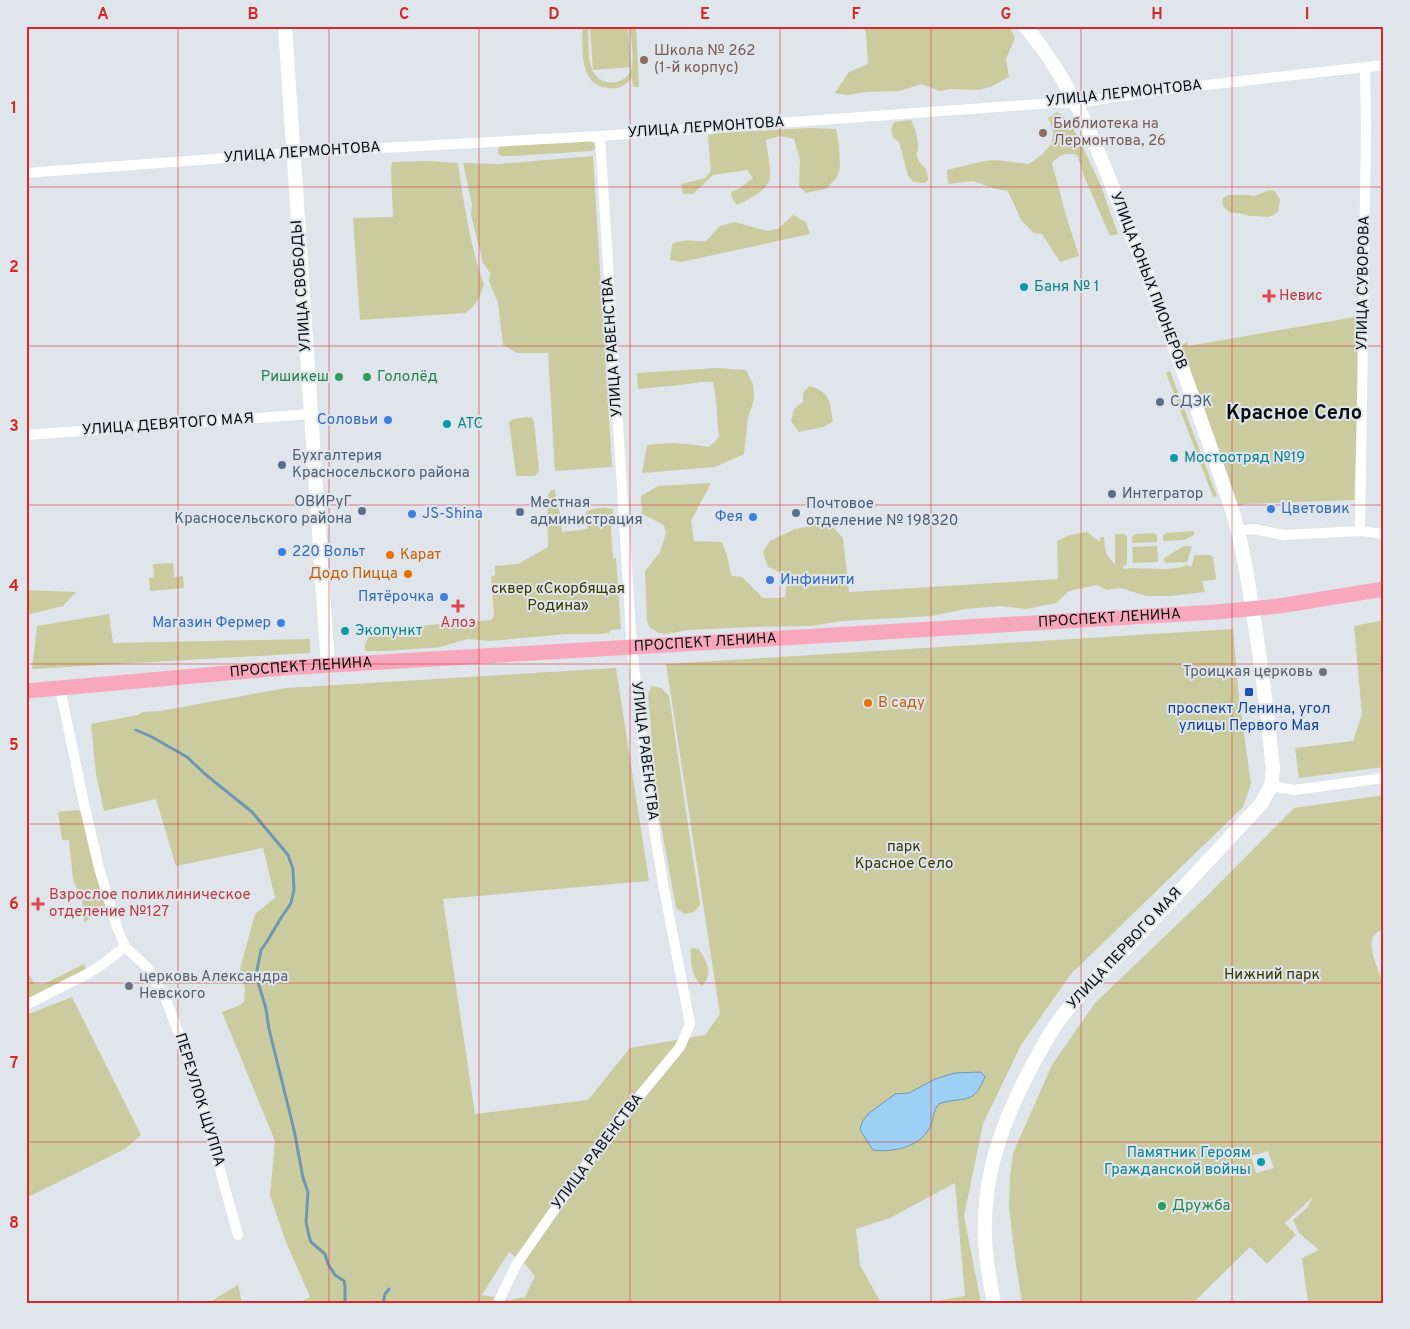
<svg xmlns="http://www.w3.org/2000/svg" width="1410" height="1329" viewBox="0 0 1410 1329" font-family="Overpass,sans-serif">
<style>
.green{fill:#cacca0;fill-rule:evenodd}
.water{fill:#9ed0f5;stroke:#7296b0}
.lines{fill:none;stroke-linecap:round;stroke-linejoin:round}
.stream{stroke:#7296b0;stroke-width:3}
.minor{stroke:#fff;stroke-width:10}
.secondary{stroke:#fff;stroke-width:14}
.primary{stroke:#f8a8bc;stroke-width:15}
.grid{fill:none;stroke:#d62828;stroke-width:1;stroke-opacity:0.55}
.education-dot{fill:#8d6e63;stroke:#dfe5eb;stroke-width:2}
.culture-dot{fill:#0f9aa8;stroke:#dfe5eb;stroke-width:2}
.health-dot{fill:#e0444e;stroke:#dfe5eb;stroke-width:2}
.leisure-dot{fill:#2e9e5b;stroke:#dfe5eb;stroke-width:2}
.service-dot{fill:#5c6f8a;stroke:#dfe5eb;stroke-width:2}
.shop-dot{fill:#3f7fe0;stroke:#dfe5eb;stroke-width:2}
.food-dot{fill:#e8710a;stroke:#dfe5eb;stroke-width:2}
.worship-dot{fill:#6b7280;stroke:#dfe5eb;stroke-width:2}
.transit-dot{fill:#1a4fb4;stroke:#dfe5eb;stroke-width:2}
.labels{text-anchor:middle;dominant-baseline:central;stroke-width:4;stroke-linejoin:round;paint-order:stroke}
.education-label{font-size:15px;fill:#785e54;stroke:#dfe5eb;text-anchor:start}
.street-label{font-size:15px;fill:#0c0e10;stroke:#dfe5eb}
.culture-label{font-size:15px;fill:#0d838f;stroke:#dfe5eb;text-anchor:start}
.health-label{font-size:15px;fill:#be3a42;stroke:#dfe5eb;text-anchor:start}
.leisure-label{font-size:15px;fill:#27864d;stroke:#dfe5eb;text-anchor:start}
.service-label{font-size:15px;fill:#4e5e75;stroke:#dfe5eb;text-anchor:start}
.shop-label{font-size:15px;fill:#366cbe;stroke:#dfe5eb;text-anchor:end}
.food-label{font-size:15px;fill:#c56008;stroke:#dfe5eb;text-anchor:start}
.park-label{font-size:15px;fill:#383800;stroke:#dfe5eb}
.worship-label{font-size:15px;fill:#5b616d;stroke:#dfe5eb;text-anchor:end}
.transit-label{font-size:15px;fill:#164399;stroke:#dfe5eb}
.district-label{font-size:20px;font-weight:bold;fill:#0c0e10;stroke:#dfe5eb}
.neatline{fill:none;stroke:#d62828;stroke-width:2}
.grid-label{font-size:16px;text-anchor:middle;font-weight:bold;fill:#d62828}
</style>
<rect width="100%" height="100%" fill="#dfe5eb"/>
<path class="green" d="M582 26H588C589 40 587 57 592 69 599 89 629 86 632 66 634 53 631 39 630 26H636L639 87H633L632 78C626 85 618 90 608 88 578 85 583 48 582 26Z
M590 26H628L631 67 593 70Z
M862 26H1009L1015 38 1006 59 1009 77 990 87 978 90 951 89 940 91 921 84 900 91 865 92 848 95 835 93 849 72 868 64 866 32Z
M1057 112 1067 119 1078 137 1101 186 1118 234 1110 236 1084 176 1077 155C1067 152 1059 155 1052 163L1065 212 1079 256 1060 262 1042 234 1034 233 1021 220 1008 191 996 189 973 181 948 184 947 170 984 161 996 160 1029 164C1047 151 1061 142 1048 118Z
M911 120C915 128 918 137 918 147 918 151 915 154 918 159 923 169 927 164 928 180L925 183 913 182 908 175 899 142 893 137 891 130 894 122Z
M809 128 836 129 839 145 840 168 837 177 826 189 806 193 799 186 800 160 794 139 780 136 766 140C767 150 771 167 770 177 770 189 748 200 737 205L732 198 731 192 740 188 753 178 747 170 713 175 693 194H683L681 184 705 178 711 171 708 135 720 133Z
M587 140 593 142 595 148 592 151 513 156H502L498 153V149L501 146Z
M593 156 612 467 555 471 548 353H517L503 345 498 303 489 281 490 273 483 263 481 254 471 215 472 204 463 163 498 164Z
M429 161 458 163C464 205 470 245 484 285 480 296 476 307 465 313L360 320 353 218 393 217 391 169 392 162Z
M1270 190 1275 191 1280 200 1278 212 1269 217 1256 216H1249L1239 213H1231C1225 209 1221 206 1223 198L1228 195H1247L1254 196Z
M793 215 806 222 810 234 681 262 670 260 672 244C685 238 692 242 706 241L720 226 735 222 767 231 778 229Z
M1361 316 1354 500 1245 504 1238 506 1181 346 1187 342 1188 346Z
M717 368 746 370 753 384 754 400 748 418 744 454 715 467 642 473 647 445C670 442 686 443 709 447L719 437C717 418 717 400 713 382H701L681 385 638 389 637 373Z
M1170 371 1217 496 1213 497 1166 373Z
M809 386C831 391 830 404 833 422L823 427 799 432 791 421 794 409 803 402V393Z
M527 417 532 418 534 421 539 471 535 476H518L516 475 509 422 513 419Z
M711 483 691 521 694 541 722 542 727 555 731 575 733 576 742 577 763 598H777L785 597C788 578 786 574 768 567L763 552 770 541 795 529 811 526 825 520 832 526 843 538 849 592 1058 579 1057 541 1069 535 1087 532 1100 542V537H1104C1105 549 1105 555 1115 564V534H1123L1127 536V564L1122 567 1125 569 1129 568 1167 569 1178 568 1188 565 1191 567 1195 555H1210L1213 557 1216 579 1214 580 1202 581 1205 592 1170 596H1146L1121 588 1107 590 1097 585 1069 591 1056 603 1027 609 1000 606 965 609 932 616 842 621 811 626 753 627 689 630 665 634 659 633 650 628 647 621 645 571 660 552 666 533 664 525 642 514 641 496 658 486Z
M551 490H555L556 501 560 513 562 532 588 529 586 512C596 507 602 507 613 509L611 529 613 558H616L621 629 611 630 609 633 600 634H567L490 641 467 639 441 647 430 648 383 651H365C364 639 370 636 378 629L491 620 494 615 491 577 495 575V566L518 564 548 547 547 497Z
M1194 531V535L1184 540 1163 541V535L1166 533Z
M1154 533 1157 535V542L1132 543V537L1135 534Z
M1157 546 1158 562 1133 563 1132 547Z
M1184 546H1192L1187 562 1166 563 1164 561V558Z
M173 563 174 577 183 576 184 588 150 591 149 578H154L153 564Z
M26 590 76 592 63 606 26 615Z
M109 614 113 643 310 639V653L32 669 37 626Z
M1384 620V767L1299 778 1295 748 1353 741 1362 714 1354 626Z
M1233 629 1239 697 1251 784 1243 807 1071 974 1021 1045 983 1124 964 1216 981 1303H924L965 1296 955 1183 890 1218 856 1229 860 1265 881 1303H298L310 1297 286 1242 270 1196 275 1141 222 1012 240 1005 244 1002 245 988 240 969 255 914 275 898 263 848 176 866 156 799 104 811 96 774 91 724 138 715 143 712 160 711 286 688 616 668 649 881 443 899 475 1114 588 1100 630 1048 705 1035 720 1014 666 664ZM509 1252 524 1263 535 1276 525 1297 510 1300 482 1295Z
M652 686 661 688 669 696 700 905 694 912 685 914 676 908 657 804 648 694Z
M1384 795V928C1381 930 1377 932 1374 935 1366 946 1380 973 1384 985V1303H1308L1302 1258 1319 1250 1299 1233 1293 1220 1307 1208 1313 1197 1285 1223 1296 1235 1267 1264 1250 1247 1193 1303H1022L1016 1265 1009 1208 1010 1176 1013 1153 1052 1065 1095 1003 1207 896 1294 808ZM1268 1151 1274 1168 1256 1173 1251 1156Z
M77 810 82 812 107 907 84 922 82 900 73 879 69 840H62L58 812Z
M691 948 699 949C707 963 714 972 702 986 691 976 690 961 691 948Z
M84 964 87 970 28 1001 26 997V970L35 984H44Z
M72 997 141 1135 125 1149 26 1198V1015Z
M238 1285 242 1303H208Z"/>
<path class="water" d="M981 1072 985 1077C975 1098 974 1098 950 1101 946 1102 943 1102 939 1104 932 1111 934 1121 929 1129 919 1147 892 1153 873 1150L860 1130 862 1122 868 1114 895 1094 909 1093 935 1079 955 1073Z"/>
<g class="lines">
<path class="stream" d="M136 730 152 737 187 757 205 774 252 812 288 855 293 869 294 890 291 903 281 918 266 943 261 950 256 975 266 1009 269 1029 294 1130 303 1178 308 1192 306 1222 309 1236 311 1242 325 1254 328 1264 335 1275 344 1281 345 1286V1303
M383 1303 385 1294 389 1289"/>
<path class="minor" d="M1365 68 1366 131 1360 531 1384 534
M26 173 293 153 600 136 1053 103H1076L1162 90 1384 65
M26 435 311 414
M1239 531 1253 529 1284 535 1360 531
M60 688 84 804 99 868 117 927 125 947 147 967 166 1000 191 1065 238 1235
M1271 786 1294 790 1384 778
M26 1005 87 974 103 964 125 947
M498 1303 516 1265 604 1139 680 1047 690 1024 664 889 648 793 632 648 600 136"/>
<path class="secondary" d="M285 26 328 666
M994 1303C989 1277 984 1251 985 1224 985 1166 1007 1112 1034 1062 1041 1049 1049 1035 1057 1023 1080 991 1110 965 1137 937 1178 893 1220 848 1261 804L1271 786 1273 770C1268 720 1262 669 1254 619 1248 582 1243 545 1232 510 1201 418 1168 327 1132 237 1103 162 1077 88 1025 26"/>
<path class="primary" id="s1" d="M26 691 283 668 1216 612 1279 606 1384 589"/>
</g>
<path class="grid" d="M178 26V1303M329 26V1303M479 26V1303M630 26V1303M780 26V1303M931 26V1303M1081 26V1303M1232 26V1303M26 187H1384M26 346H1384M26 505H1384M26 664H1384M26 824H1384M26 983H1384M26 1142H1384"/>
<g class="education-dot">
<circle cx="644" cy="60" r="5"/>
<circle cx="1043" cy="133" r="5"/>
</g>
<g class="culture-dot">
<circle cx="1024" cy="287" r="5"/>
<circle cx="447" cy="424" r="5"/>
<circle cx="1174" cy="458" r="5"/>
<circle cx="345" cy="631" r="5"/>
<circle cx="1261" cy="1162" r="5"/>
</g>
<g class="health-dot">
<path d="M1266.5 288.5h5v5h5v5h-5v5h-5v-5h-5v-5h5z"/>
<path d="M455.5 598.5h5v5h5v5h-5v5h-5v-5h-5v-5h5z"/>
<path d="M35.5 896.5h5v5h5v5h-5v5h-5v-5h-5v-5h5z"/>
</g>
<g class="leisure-dot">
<circle cx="339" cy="377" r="5"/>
<circle cx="367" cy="377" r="5"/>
<circle cx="1162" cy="1206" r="5"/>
</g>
<g class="service-dot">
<circle cx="1160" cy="402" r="5"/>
<circle cx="282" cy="465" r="5"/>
<circle cx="1112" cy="494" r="5"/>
<circle cx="362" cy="511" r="5"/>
<circle cx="520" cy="512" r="5"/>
<circle cx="796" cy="513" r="5"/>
</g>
<g class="shop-dot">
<circle cx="388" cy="420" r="5"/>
<circle cx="1271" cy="509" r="5"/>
<circle cx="412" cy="514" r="5"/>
<circle cx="753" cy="517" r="5"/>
<circle cx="282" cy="552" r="5"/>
<circle cx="770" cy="580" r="5"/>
<circle cx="444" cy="597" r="5"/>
<circle cx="281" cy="623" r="5"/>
</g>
<g class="food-dot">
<circle cx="390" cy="555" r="5"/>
<circle cx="408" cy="574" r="5"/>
<circle cx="868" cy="703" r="5"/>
</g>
<g class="worship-dot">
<circle cx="1323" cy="672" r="5"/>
<circle cx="129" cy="986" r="5"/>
</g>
<rect class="transit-dot" x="1244" y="687" width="10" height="10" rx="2.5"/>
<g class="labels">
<g class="education-label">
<text x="654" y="51">Школа № 262<tspan x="654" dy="17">(1-й корпус)</tspan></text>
<text x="1053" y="124">Библиотека на<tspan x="1053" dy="17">Лермонтова, 26</tspan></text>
</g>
<g class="street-label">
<text transform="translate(1124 94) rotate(-6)">УЛИЦА ЛЕРМОНТОВА</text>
<text transform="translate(706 128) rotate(-4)">УЛИЦА ЛЕРМОНТОВА</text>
<text transform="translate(302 153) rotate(-4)">УЛИЦА ЛЕРМОНТОВА</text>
<text transform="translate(1148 281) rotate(69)">УЛИЦА ЮНЫХ ПИОНЕРОВ</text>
<text transform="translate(1364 283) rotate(-89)">УЛИЦА СУВОРОВА</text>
<text transform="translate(302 286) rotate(-94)">УЛИЦА СВОБОДЫ</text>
<text transform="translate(613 347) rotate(-94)">УЛИЦА РАВЕНСТВА</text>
<text transform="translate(168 425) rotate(-4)">УЛИЦА ДЕВЯТОГО МАЯ</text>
<text stroke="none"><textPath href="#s1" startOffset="1086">ПРОСПЕКТ ЛЕНИНА</textPath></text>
<text stroke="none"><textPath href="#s1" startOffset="681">ПРОСПЕКТ ЛЕНИНА</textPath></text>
<text stroke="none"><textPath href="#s1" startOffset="276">ПРОСПЕКТ ЛЕНИНА</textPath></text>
<text transform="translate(644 751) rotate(83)">УЛИЦА РАВЕНСТВА</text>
<text transform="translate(1125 949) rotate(-47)">УЛИЦА ПЕРВОГО МАЯ</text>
<text transform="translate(199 1100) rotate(73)">ПЕРЕУЛОК ЩУППА</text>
<text transform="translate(598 1152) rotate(-53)">УЛИЦА РАВЕНСТВА</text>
</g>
<g class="culture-label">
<text x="1034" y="287">Баня № 1</text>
<text x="457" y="424">АТС</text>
<text x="1184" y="458">Мостоотряд №19</text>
<text x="355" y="631">Экопункт</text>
<text x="1251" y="1153" text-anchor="end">Памятник Героям<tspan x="1251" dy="17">Гражданской войны</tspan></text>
</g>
<g class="health-label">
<text x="1279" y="296">Невис</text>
<text x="458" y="623" text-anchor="middle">Алоэ</text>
<text x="49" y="895">Взрослое поликлиническое<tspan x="49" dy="17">отделение №127</tspan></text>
</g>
<g class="leisure-label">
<text x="329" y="377" text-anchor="end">Ришикеш</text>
<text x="377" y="377">Гололёд</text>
<text x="1172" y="1206">Дружба</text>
</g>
<g class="service-label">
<text x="1170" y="402">СДЭК</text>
<text x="292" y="456">Бухгалтерия<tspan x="292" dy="17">Красносельского района</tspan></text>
<text x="1122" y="494">Интегратор</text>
<text x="352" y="502" text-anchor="end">ОВИРуГ<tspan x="352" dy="17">Красносельского района</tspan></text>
<text x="530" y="503">Местная<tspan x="530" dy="17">администрация</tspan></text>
<text x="806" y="504">Почтовое<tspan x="806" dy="17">отделение № 198320</tspan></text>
</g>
<g class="shop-label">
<text x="378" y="420">Соловьи</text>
<text x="1281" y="509" text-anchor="start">Цветовик</text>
<text x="422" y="514" text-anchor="start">JS-Shina</text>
<text x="743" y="517">Фея</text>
<text x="292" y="552" text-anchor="start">220 Вольт</text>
<text x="780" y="580" text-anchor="start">Инфинити</text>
<text x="434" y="597">Пятёрочка</text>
<text x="271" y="623">Магазин Фермер</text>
</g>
<g class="food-label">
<text x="400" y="555">Карат</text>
<text x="398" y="574" text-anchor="end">Додо Пицца</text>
<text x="878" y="703">В саду</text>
</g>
<g class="park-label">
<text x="558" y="589">сквер «Скорбящая<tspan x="558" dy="17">Родина»</tspan></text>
<text x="904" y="847">парк<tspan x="904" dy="17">Красное Село</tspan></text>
<text x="1272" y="975">Нижний парк</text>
</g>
<g class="worship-label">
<text x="1313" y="672">Троицкая церковь</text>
<text x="139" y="977" text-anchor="start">церковь Александра<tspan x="139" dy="17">Невского</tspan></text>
</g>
<g class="transit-label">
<text x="1249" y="709">проспект Ленина, угол<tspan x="1249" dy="17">улицы Первого Мая</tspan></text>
</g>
<g class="district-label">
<text x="1294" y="414">Красное Село</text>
</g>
</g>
<rect width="1410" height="1329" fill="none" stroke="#dfe5eb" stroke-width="55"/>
<rect x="28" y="28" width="1354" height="1274" class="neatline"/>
<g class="grid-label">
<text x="103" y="19">A</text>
<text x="253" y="19">B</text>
<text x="404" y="19">C</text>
<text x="554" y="19">D</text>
<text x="705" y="19">E</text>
<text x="856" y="19">F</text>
<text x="1006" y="19">G</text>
<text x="1157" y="19">H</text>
<text x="1307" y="19">I</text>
<text x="14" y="113">1</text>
<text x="14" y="272">2</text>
<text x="14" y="431">3</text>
<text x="14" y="591">4</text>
<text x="14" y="750">5</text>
<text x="14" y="909">6</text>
<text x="14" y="1068">7</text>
<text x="14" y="1228">8</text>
</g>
</svg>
